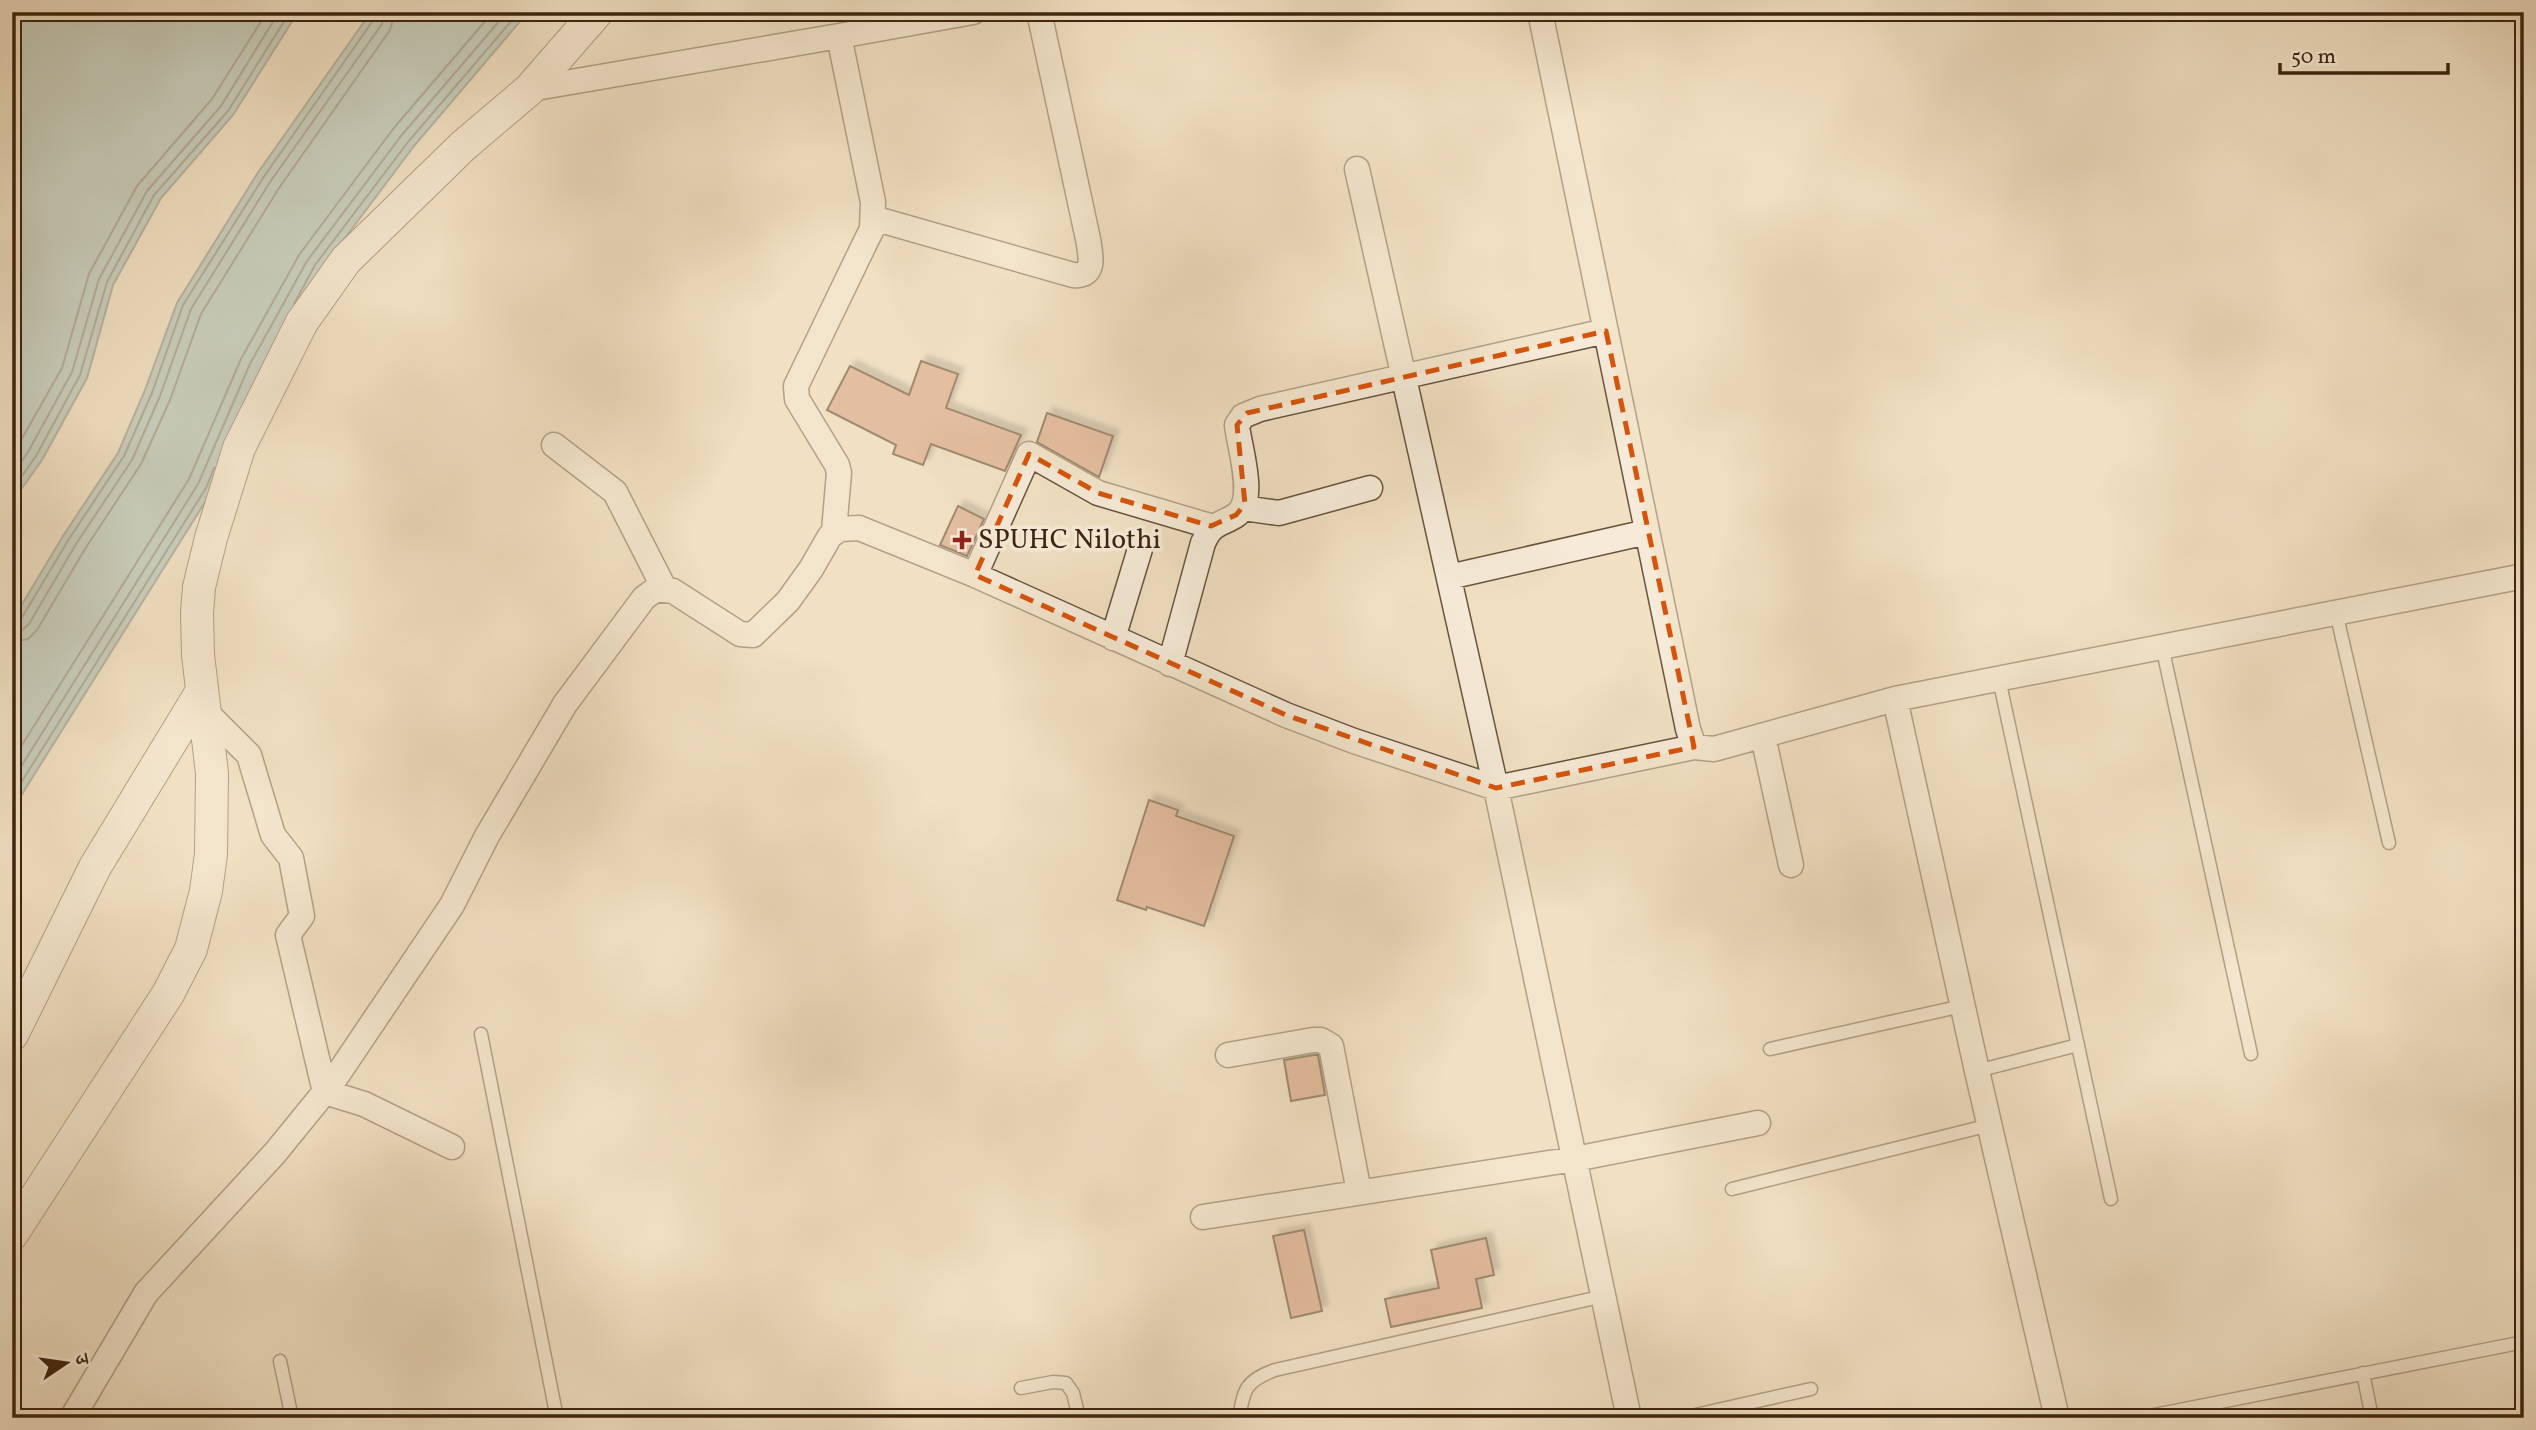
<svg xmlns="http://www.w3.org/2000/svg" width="2536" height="1430" viewBox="0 0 2536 1430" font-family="Vollkorn,'Noto Serif Devanagari',serif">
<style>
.water{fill:#9bbcb8;stroke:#757f74;stroke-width:2}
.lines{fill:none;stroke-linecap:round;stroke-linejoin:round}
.shore{stroke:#6c7064;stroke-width:2}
.building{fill:#d59675;stroke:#3d240f;stroke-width:2;filter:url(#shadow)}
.service-casing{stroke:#6a533c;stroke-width:15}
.minor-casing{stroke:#6a533c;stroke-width:27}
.tertiary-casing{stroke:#6a533c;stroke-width:34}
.service{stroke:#f6ebd8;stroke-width:12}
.minor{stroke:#f6ebd8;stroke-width:24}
.tertiary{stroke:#f6ebd8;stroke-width:32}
.marked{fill:none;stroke:#d7540c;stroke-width:5;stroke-dasharray:14 9;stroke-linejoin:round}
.poi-dot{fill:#8f2418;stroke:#f6ebd8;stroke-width:2.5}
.labels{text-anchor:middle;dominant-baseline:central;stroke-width:7;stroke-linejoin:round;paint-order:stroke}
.poi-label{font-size:28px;fill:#3d240f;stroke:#f6ebd8;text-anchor:start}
</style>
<defs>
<filter id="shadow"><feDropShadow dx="6" dy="-6" stdDeviation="2" flood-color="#0004"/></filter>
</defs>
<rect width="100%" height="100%" fill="#f1e0c3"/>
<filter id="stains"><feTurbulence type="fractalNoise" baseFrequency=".00286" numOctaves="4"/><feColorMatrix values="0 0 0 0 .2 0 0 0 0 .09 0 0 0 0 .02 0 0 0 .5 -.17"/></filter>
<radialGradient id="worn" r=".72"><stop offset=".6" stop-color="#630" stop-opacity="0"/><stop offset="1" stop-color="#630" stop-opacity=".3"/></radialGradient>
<path class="water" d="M12 12H298L233 115 161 198 113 285 87 378 42 460 12 502Z
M371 12H528L414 146 321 270 212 491 12 810V621L63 536 118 453 145 390 177 303 257 174Z"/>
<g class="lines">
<path class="shore" d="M294 304 315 265 408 142 519 12
M12 456 62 368 89 274 137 186 212 99 267 12
M12 475 28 452 72 372 99 279 147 191 221 106 279 12
M12 490 36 456 80 375 107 282 154 195 228 111 290 12
M12 623 21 619 69 539 124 456 152 393 183 305 263 178 374 19 376 12
M12 632 21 631 29 624 76 544 132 460 160 396 191 309 270 182 382 24 385 12
M12 642 28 639 37 630 85 549 141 464 170 400 201 314 279 188 390 30 395 12
M12 761 189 479 241 359 299 255 393 129 493 12
M12 781 198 484 250 364 307 261 401 136 507 12
M12 797 206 488 214 468"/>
</g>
<path class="building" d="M921 361 958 374 946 408 1021 435 1005 471 931 444 923 465 893 454 896 445 827 410 850 366 909 395Z
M1047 413 1113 436 1099 477 1037 442Z
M958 506 984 519 967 556 940 545Z
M1149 800 1178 810 1176 816 1234 836 1204 926 1147 907 1146 910 1117 900Z
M1314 1055H1318L1325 1095 1291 1101 1284 1060Z
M1304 1230 1322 1311 1291 1318 1273 1236Z
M1486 1238 1494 1275 1476 1279 1482 1308 1391 1327 1385 1299 1439 1288 1431 1250Z"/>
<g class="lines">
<defs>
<path id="service" d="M2336 612 2389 843
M2162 646 2251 1054
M1999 679 2111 1199
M481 1034 557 1418
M1770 1049 1962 1006
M1977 1071 2078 1045
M1732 1189 1990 1125
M280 1361 292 1418
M2363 1373 2372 1418
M1021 1388 1053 1382 1066 1383 1073 1393 1079 1418
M1239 1418C1244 1388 1246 1381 1275 1370L1604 1296
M1682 1418 1811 1389
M2139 1418 2524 1342"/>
<path id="minor" d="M1540 12 1688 729 1694 747 1714 749 1895 699 2524 576
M839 36 973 12
M530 89 839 36 873 202 872 229 865 243 796 386 797 399 837 465 839 473 834 531
M1357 169 1496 788 1629 1418
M873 218 1073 275C1096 277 1091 256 1088 239L1039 12
M554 445 615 492 664 588
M1243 508 1279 513 1370 488
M975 575 1029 454 1098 493 1213 527
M1449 577 1647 532
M1113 638 1140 549
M1170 664 1203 543C1212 523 1218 526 1235 516 1258 502 1239 447 1237 425L1243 416 1260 409 1606 331
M1895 699 1977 1071 2057 1418
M204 710 249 755 273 835 291 858 302 916 288 935 325 1092 364 1104 452 1147
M1763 736 1791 865
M1228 1055 1313 1040H1321L1331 1046 1359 1192
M1203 1217 1575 1159 1758 1123
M72 1418 146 1293 275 1153 332 1083 452 905 487 836 565 704 644 598 656 589 673 591 740 634 753 635 788 601 811 569 830 536 840 529 859 528 975 575 1286 715 1354 741 1496 788 1694 747"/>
<path id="tertiary" d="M12 1035 95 867 202 691
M12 1234 168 994 191 949 206 891 211 854 212 773 198 655 197 613 199 587 211 538 239 448 302 322 346 260 463 146 530 89 597 12"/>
</defs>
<use href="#service" class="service-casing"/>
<use href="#minor" class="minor-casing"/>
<use href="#tertiary" class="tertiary-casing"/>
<use href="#service" class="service"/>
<use href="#minor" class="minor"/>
<use href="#tertiary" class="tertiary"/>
</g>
<path d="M0 0H2536V1430H0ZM1606 331 1694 747 1496 788 1286 715 975 575 1029 454 1098 493 1211 526 1236 515 1245 504 1237 425 1247 413Z" fill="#f1e0c3" fill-opacity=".55" fill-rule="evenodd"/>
<path class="marked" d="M1606 331 1694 747 1496 788 1286 715 975 575 1029 454 1098 493 1211 526 1236 515 1245 504 1237 425 1247 413Z"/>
<path class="poi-dot" d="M958.5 529.5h7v7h7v7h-7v7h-7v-7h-7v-7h7z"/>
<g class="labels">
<g class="poi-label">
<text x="978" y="540">SPUHC Nilothi</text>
</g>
</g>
<rect width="2536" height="1430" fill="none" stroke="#f1e0c3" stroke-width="42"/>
<rect x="14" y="14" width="2508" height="1402" fill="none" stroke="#3d240f" stroke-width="3.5"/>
<rect x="21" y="21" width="2494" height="1388" fill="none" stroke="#3d240f" stroke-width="2"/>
<g transform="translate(66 1363) rotate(77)" stroke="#f6ebd8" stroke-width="5" paint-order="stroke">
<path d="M0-5L12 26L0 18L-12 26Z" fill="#3d240f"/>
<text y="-10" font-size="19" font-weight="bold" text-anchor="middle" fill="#3d240f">उ</text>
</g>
<path d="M2280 63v10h168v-10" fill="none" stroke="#3d240f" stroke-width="3.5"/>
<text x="2291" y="63" font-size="21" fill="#3d240f" stroke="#f6ebd8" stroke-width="5" paint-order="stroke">50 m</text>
<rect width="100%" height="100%" filter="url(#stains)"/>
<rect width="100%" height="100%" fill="url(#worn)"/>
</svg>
